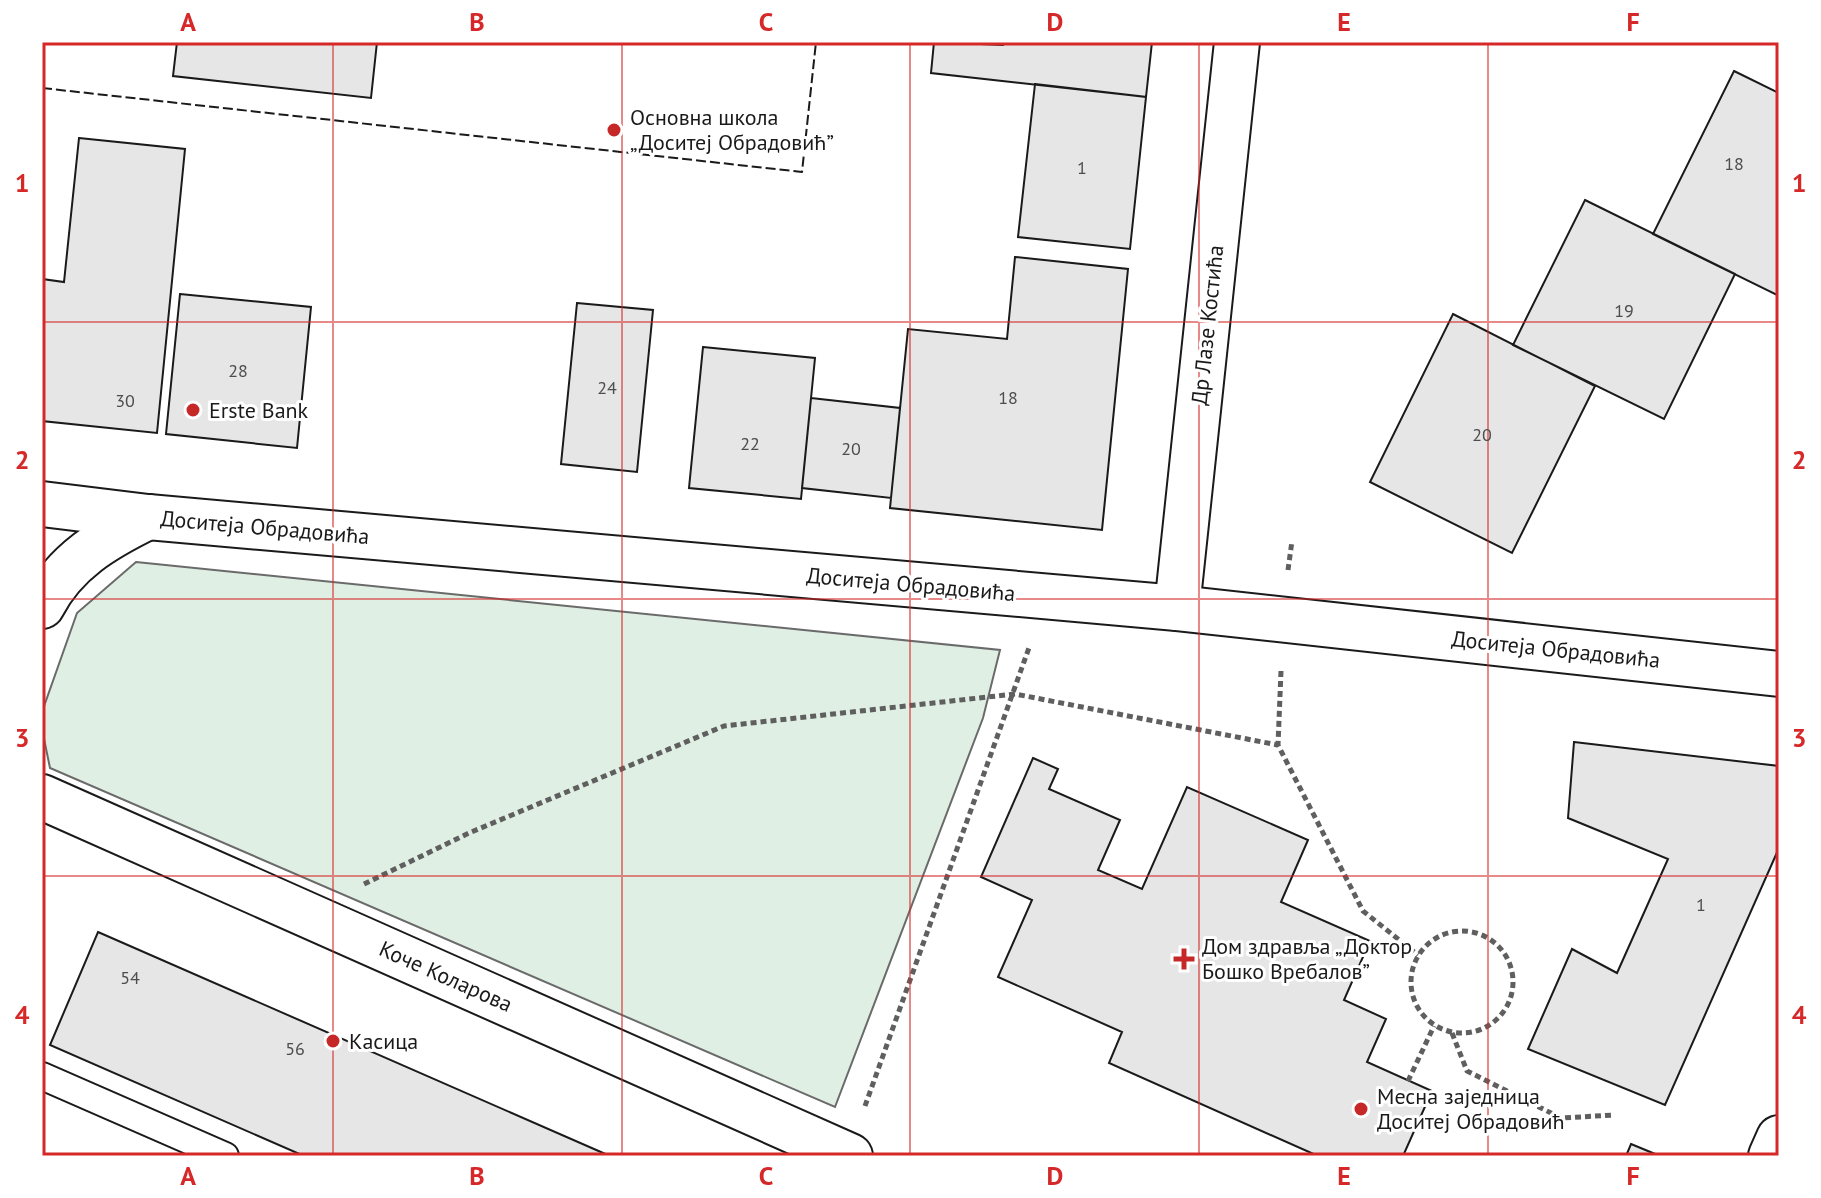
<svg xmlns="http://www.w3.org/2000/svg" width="1821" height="1198" viewBox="0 0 1821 1198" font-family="'PT Sans',sans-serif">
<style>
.green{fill:#e0efe3;stroke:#6a6a6a;stroke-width:2}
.building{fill:#e6e6e6;stroke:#1a1a1a;stroke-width:2}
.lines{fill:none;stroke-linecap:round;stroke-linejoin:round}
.lane-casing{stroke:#1a1a1a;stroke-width:30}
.street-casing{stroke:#1a1a1a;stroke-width:48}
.secondary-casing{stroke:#1a1a1a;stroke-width:48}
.path{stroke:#5f5f5f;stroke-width:5;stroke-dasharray:6 4;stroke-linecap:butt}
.lane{stroke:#fff;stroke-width:26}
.street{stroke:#fff;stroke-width:44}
.secondary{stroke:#fff;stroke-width:44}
.fence{stroke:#1a1a1a;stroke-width:2;stroke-dasharray:10 4;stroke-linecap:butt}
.grid{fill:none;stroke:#d62828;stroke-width:2;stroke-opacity:0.55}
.poi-dot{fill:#c62828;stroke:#fff;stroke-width:3}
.labels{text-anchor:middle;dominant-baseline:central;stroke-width:6;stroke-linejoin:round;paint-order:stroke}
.number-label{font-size:18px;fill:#4d4d4d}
.poi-label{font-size:22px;fill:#1a1a1a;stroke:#fff;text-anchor:start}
.street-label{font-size:22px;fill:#1a1a1a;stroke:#fff}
.neatline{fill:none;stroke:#d62828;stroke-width:3}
.grid-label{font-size:26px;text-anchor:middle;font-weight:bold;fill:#d62828}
</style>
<rect width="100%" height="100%" fill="#fff"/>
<path class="green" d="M136 562 1000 650 983 718 835 1107 50 768 42 729V712L77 613Z"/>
<path class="building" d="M177 42H377L371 98 173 76Z
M934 42 1003 45 1004 42H1152L1146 97 931 73Z
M1734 71 1779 93V296L1653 234Z
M1035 84 1146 97 1130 249 1018 237Z
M79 138 185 149 157 433 42 421V279L64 282Z
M1585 200 1735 274 1664 419 1513 345Z
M1015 257 1128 269 1102 530 890 508 908 329 1007 339Z
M180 294 311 307 297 448 166 434Z
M577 303 653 310 637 472 561 464Z
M1453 314 1595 386 1512 553 1370 482Z
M703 347 815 358 801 499 689 488Z
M811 398 900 408 891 498 802 488Z
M1574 742 1779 766V848L1665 1105 1528 1049 1572 949 1617 973 1668 859 1568 818Z
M1033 758 1058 769 1049 789 1120 820 1098 870 1142 889 1187 787 1308 840 1281 902 1370 941 1344 1000 1386 1019 1367 1062 1432 1091 1403 1156H1318L1109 1063 1122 1032 998 977 1032 900 981 877Z
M98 932 610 1156H304L50 1045Z
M1631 1144 1660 1156H1626Z"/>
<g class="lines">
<defs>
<path id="lane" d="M42 1076 225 1156"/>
<path id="street" d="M42 606C65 561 105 538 148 517
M1177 608 1237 42
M42 797 850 1156
M1771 1156 1779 1138"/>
<path id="secondary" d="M42 504 148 517 1177 608 1779 674"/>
</defs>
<use href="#lane" class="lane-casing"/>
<use href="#street" class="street-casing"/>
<use href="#secondary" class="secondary-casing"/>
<path class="path" d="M1288 570 1292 541
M1281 671 1278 745 1363 911 1418 955
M364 884 469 833 724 726 1015 694 1278 745
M1411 982a51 51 0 1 1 102 0a51 51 0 1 1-102 0Z
M1452 1033 1467 1071 1561 1118 1615 1115
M1408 1081 1434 1026
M865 1106 1030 645"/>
<use href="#lane" class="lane"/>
<use href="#street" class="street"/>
<use href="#secondary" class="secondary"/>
<path class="fence" d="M42 88 802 172 816 42"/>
</g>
<path class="grid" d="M333 42V1156M622 42V1156M910 42V1156M1199 42V1156M1488 42V1156M42 322H1779M42 599H1779M42 876H1779"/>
<g class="poi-dot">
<circle cx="614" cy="130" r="8"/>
<circle cx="193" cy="410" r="8"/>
<path d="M1180 947h8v8h8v8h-8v8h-8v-8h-8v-8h8z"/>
<circle cx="333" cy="1041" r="8"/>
<circle cx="1361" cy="1109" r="8"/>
</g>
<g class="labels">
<g class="number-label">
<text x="1734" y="163">18</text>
<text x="1082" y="167">1</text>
<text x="1624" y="310">19</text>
<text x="238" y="370">28</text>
<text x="607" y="387">24</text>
<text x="1008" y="397">18</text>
<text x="125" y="400">30</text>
<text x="1482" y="434">20</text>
<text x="750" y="443">22</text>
<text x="851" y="448">20</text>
<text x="1701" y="904">1</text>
<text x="130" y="977">54</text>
<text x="295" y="1048">56</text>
</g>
<g class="poi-label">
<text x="630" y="117">Основна школа<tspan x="630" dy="25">„Доситеј Обрадовић”</tspan></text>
<text x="209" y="410">Erste Bank</text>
<text x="1202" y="946">Дом здравља „Доктор<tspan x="1202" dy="25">Бошко Вребалов”</tspan></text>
<text x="349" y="1041">Касица</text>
<text x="1377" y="1096">Месна заједница<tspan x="1377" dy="25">Доситеј Обрадовић</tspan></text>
</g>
<g class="street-label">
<text transform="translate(1207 325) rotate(-84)">Др Лазе Костића</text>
<text transform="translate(265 527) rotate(5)">Доситеја Обрадовића</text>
<text transform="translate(911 584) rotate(5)">Доситеја Обрадовића</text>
<text transform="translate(1556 649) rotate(6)">Доситеја Обрадовића</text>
<text transform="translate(446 976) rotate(24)">Коче Коларова</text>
</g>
</g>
<rect width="1821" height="1198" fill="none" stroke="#ffffff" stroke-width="88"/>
<rect x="44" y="44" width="1733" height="1110" class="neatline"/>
<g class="grid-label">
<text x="188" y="31">A</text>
<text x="477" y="31">B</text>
<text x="766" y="31">C</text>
<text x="1055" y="31">D</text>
<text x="1344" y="31">E</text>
<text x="1633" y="31">F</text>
<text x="22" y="192">1</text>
<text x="1799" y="192">1</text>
<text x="22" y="469">2</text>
<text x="1799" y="469">2</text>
<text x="22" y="747">3</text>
<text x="1799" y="747">3</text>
<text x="22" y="1024">4</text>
<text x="1799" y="1024">4</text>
<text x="188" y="1185">A</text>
<text x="477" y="1185">B</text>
<text x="766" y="1185">C</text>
<text x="1055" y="1185">D</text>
<text x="1344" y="1185">E</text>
<text x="1633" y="1185">F</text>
</g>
</svg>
